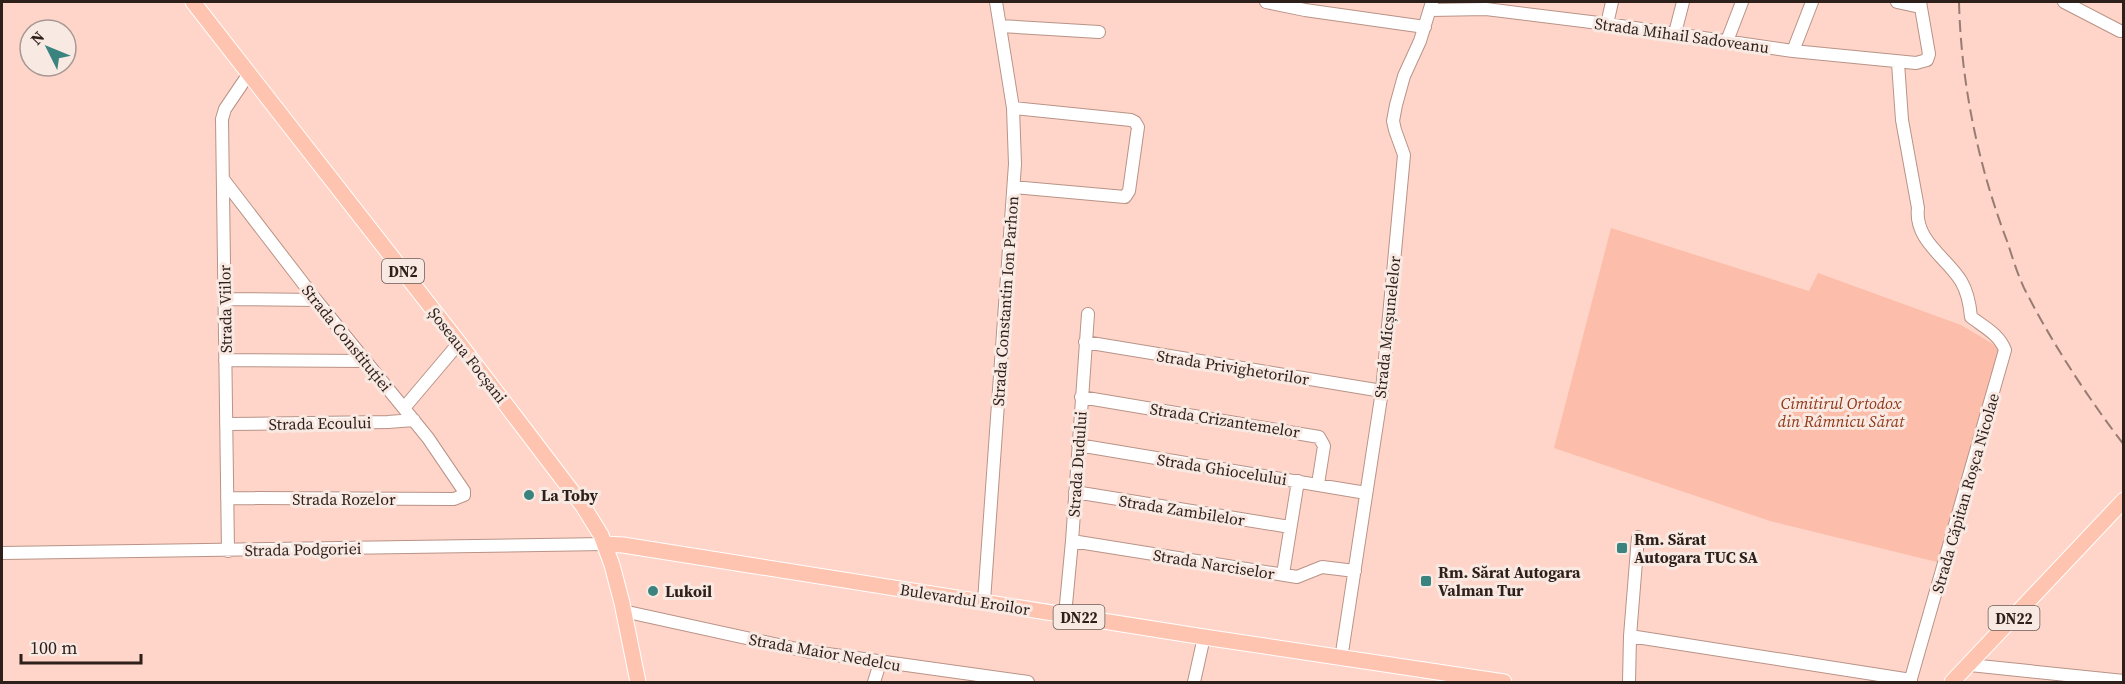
<svg xmlns="http://www.w3.org/2000/svg" width="2125" height="684" viewBox="0 0 2125 684" font-family="'Source Serif 4',serif">
<style>
.green{fill:#fcbeaa}
.lines{fill:none;stroke-linecap:round;stroke-linejoin:round}
.minor-casing{stroke:#b99387;stroke-width:14}
.major-casing{stroke:#fff;stroke-width:17}
.minor{stroke:#fff;stroke-width:12}
.major{stroke:#ffc4b0;stroke-width:15}
.rail{stroke:#987c73;stroke-width:2;stroke-dasharray:12 6;stroke-linecap:butt}
.poi-dot{fill:#3b837e;stroke:#f9e9e3;stroke-width:2}
.labels{text-anchor:middle;dominant-baseline:central;stroke-width:6;stroke-linejoin:round;paint-order:stroke}
.shield{fill:#f9e9e3;stroke:#6a5c56;stroke-width:1.5}
.shield-label{font-size:15px;font-weight:bold;fill:#2d1f1a}
.street-label{font-size:16px;fill:#2d1f1a;stroke:#f9e9e3}
.park-label{font-size:16px;font-style:italic;fill:#8e3717;stroke:#f9e9e3}
.poi-label{font-size:16px;font-weight:bold;fill:#2d1f1a;stroke:#f9e9e3;text-anchor:start}
</style>
<rect width="100%" height="100%" fill="#fed5c8"/>
<path class="green" d="M1611 228 1809 291 1818 273 1961 325 1998 347V357L1941 563 1770 521 1554 448Z"/>
<g class="lines">
<defs>
<path id="minor" d="M1266 2 1305 10 1425 27
M1897 2 1920 7
M2064 2 2120 31
M1430 10 1486 9 1607 24 1793 51 1916 63 1927 60 1929 54 1920 2
M1607 24 1612 2
M1000 26 1099 32
M1675 33 1683 2
M1727 41 1742 2
M1793 51 1812 2
M1898 63 1902 120 1918 208C1914 240 1946 257 1961 281 1967 291 1970 306 1971 317 1984 327 1999 334 2005 350L1910 682
M1013 108 1131 120 1135 122 1138 127 1129 191 1125 197 1014 187
M223 179 316 300 428 438 464 491V495L454 499 227 498
M225 299 316 300
M1085 342 1382 391
M225 360 364 361
M1081 397 1319 437 1324 446 1318 484
M404 408 459 343
M226 424 388 422 414 420
M1078 445 1366 493
M1075 492 1290 527
M1072 541 1297 577 1322 567 1355 571
M228 551 222 119 225 109 248 75
M2 553 605 544
M1283 574 1298 481
M984 601 1015 164 1013 108 996 2
M623 611 806 651 1028 682
M1065 615 1072 541 1088 314
M1630 636 1911 680
M1341 659 1382 391 1404 155 1395 130 1393 121 1396 105 1404 76 1420 41 1432 2
M1970 665 2124 681
M874 682 880 663
M1194 682 1204 637
M1629 682 1630 636 1638 537"/>
<path id="major" d="M193 2 459 343 583 506 601 535 612 565 622 603 638 682
M605 544 623 545 1204 637 1504 682
M1952 682 2124 500"/>
</defs>
<use href="#minor" class="minor-casing"/>
<use href="#major" class="major-casing"/>
<use href="#minor" class="minor"/>
<use href="#major" class="major"/>
<path class="rail" d="M1959 2C1961 83 1978 165 2007 241 2012 256 2017 273 2024 288 2052 343 2086 395 2124 445"/>
</g>
<g class="poi-dot">
<circle cx="529" cy="495" r="6"/>
<rect x="1616" y="542" width="12" height="12" rx="3"/>
<rect x="1420" y="575" width="12" height="12" rx="3"/>
<circle cx="653" cy="591" r="6"/>
</g>
<g class="labels">
<g class="shield">
<rect x="382" y="259" width="42" height="24" rx="4.5"/>
<rect x="1053.5" y="605" width="51" height="24" rx="4.5"/>
<rect x="1988.5" y="606" width="51" height="24" rx="4.5"/>
</g>
<g class="shield-label">
<text x="403" y="271">DN2</text>
<text x="1079" y="617">DN22</text>
<text x="2014" y="618">DN22</text>
</g>
<g class="street-label">
<text transform="translate(1682 35) rotate(8)">Strada Mihail Sadoveanu</text>
<text transform="translate(1005 301) rotate(-86)">Strada Constantin Ion Parhon</text>
<text transform="translate(225 309) rotate(-91)">Strada Viilor</text>
<text transform="translate(1387 327) rotate(-84)">Strada Micșunelelor</text>
<text transform="translate(347 338) rotate(51)">Strada Constituției</text>
<text transform="translate(468 355) rotate(52)">Șoseaua Focșani</text>
<text transform="translate(1233 367) rotate(9)">Strada Privighetorilor</text>
<text transform="translate(1225 420) rotate(9)">Strada Crizantemelor</text>
<text transform="translate(320 423) rotate(-1)">Strada Ecoului</text>
<text transform="translate(1077 464) rotate(-86)">Strada Dudului</text>
<text transform="translate(1222 469) rotate(9)">Strada Ghiocelului</text>
<text transform="translate(1965 493) rotate(-74)">Strada Căpitan Roșca Nicolae</text>
<text x="344" y="499">Strada Rozelor</text>
<text transform="translate(1182 510) rotate(9)">Strada Zambilelor</text>
<text transform="translate(303 549) rotate(-1)">Strada Podgoriei</text>
<text transform="translate(1214 564) rotate(9)">Strada Narciselor</text>
<text transform="translate(965 599) rotate(9)">Bulevardul Eroilor</text>
<text transform="translate(825 652) rotate(10)">Strada Maior Nedelcu</text>
</g>
<g class="park-label">
<text x="1841" y="403">Cimitirul Ortodox<tspan x="1841" dy="18">din Râmnicu Sărat</tspan></text>
</g>
<g class="poi-label">
<text x="541" y="495">La Toby</text>
<text x="1634" y="539">Rm. Sărat<tspan x="1634" dy="18">Autogara TUC SA</tspan></text>
<text x="1438" y="572">Rm. Sărat Autogara<tspan x="1438" dy="18">Valman Tur</tspan></text>
<text x="665" y="591">Lukoil</text>
</g>
</g>
<rect width="2125" height="684" fill="none" stroke="#2d1f1a" stroke-width="6"/>
<g transform="translate(48 48) rotate(313)"><circle r="28" fill="#f9e9e3" stroke="#a79893" stroke-width="1.5"/>
<path d="M0-4.5L10 22L0 15L-10 22Z" fill="#3b837e"/>
<text y="-9" font-size="16" font-weight="bold" text-anchor="middle" fill="#2d1f1a">N</text>
</g>
<path d="M21 654v9h120v-9" fill="none" stroke="#2d1f1a" stroke-width="3"/>
<text x="30" y="654" font-size="18" fill="#2d1f1a" stroke="#f9e9e3" stroke-width="4.5" paint-order="stroke">100 m</text>
</svg>
